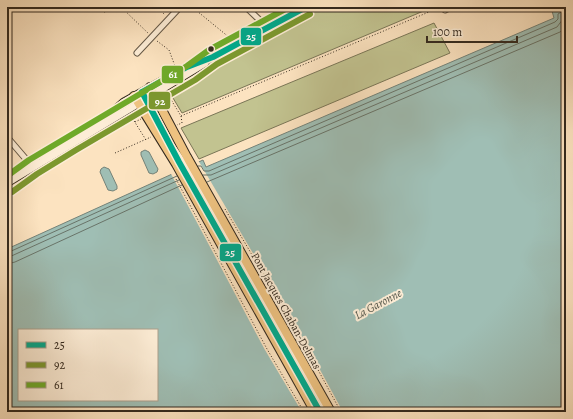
<svg xmlns="http://www.w3.org/2000/svg" width="573" height="419" viewBox="0 0 573 419" font-family="Alegreya,serif">
<style>
.green{fill:#c2c390;stroke:#7a7657}
.water{fill:#9fbeb4;stroke:#748278;fill-rule:evenodd}
.pier{fill:#fce3c0}
.lines{fill:none;stroke-linecap:round;stroke-linejoin:round}
.shore{stroke:#697469;stroke-width:1}
.service-casing{stroke:#655846;stroke-width:4.5}
.pedestrian-casing{stroke:#655846;stroke-width:5.5}
.minor-casing{stroke:#655846;stroke-width:7}
.secondary-casing{stroke:#33291e;stroke-width:9}
.primary-casing{stroke:#33291e;stroke-width:10}
.path{stroke:#33291e;stroke-width:1;stroke-dasharray:1 2;stroke-linecap:butt}
.service{stroke:#fdedd6;stroke-width:2.5}
.pedestrian{stroke:#fdedd6;stroke-width:3.5}
.minor{stroke:#fdedd6;stroke-width:5}
.secondary{stroke:#fdedd6;stroke-width:7}
.primary{stroke:#eec280;stroke-width:8}
.bus-1-casing{stroke:#fdedd6;stroke-width:9}
.bus-2-casing{stroke:#fdedd6;stroke-width:9}
.bus-3-casing{stroke:#fdedd6;stroke-width:9}
.bus-1{stroke:#00a98b;stroke-width:6}
.bus-2{stroke:#7c982e;stroke-width:6}
.bus-3{stroke:#6faa29;stroke-width:6}
.bus-dot{fill:#33291e;stroke:#fdedd6;stroke-width:1.5}
.labels{text-anchor:middle;dominant-baseline:central;stroke-width:4;stroke-linejoin:round;paint-order:stroke}
.street-label{font-size:11px;fill:#33291e;stroke:#fdedd6}
.water-label{font-size:12px;font-style:italic;fill:#53564b;stroke:#fdedd6}
.line-badge{stroke:#fdedd6;stroke-width:1.5}
.badge-label{font-size:11px;text-anchor:middle;font-weight:bold;fill:#fff}
</style>
<rect width="100%" height="100%" fill="#fce3c0"/>
<filter id="stains"><feTurbulence type="fractalNoise" baseFrequency=".005" numOctaves="4"/><feColorMatrix values="0 0 0 0 .2 0 0 0 0 .09 0 0 0 0 .02 0 0 0 .5 -.17"/></filter>
<radialGradient id="worn" r=".72"><stop offset=".6" stop-color="#630" stop-opacity="0"/><stop offset="1" stop-color="#630" stop-opacity=".3"/></radialGradient>
<path class="green" d="M316 7H433L182 113 170 93 202 77 220 62Z
M434 23 450 53 199 159 181 128Z"/>
<path class="water" d="M566 7V406L552 412H7V249L203 160 206 167 554 18 552 11ZM19 330H157V400H19Z
M145 150 149 152 158 169 157 172 153 174 149 173 141 155V152Z
M104 167 109 169 117 186V189L113 191 108 190 100 172 101 169Z"/>
<path class="pier" d="M198 160 300 333 343 412H302L265 350 170 172Z"/>
<g class="lines">
<path class="shore" d="M198 166H201L204 171H209L555 22 558 19V14L563 11 564 7
M203 175H211L557 27 566 15
M207 182 560 32 566 27
M7 253 177 176
M7 258 179 180
M7 264 15 262 182 185"/>
<defs>
<path id="service" d="M142 92 180 164
M170 140 183 159 326 412
M260 306 320 412"/>
<path id="pedestrian" d="M562 412 566 410"/>
<path id="minor" d="M246 7 268 28
M441 7 445 10 451 7
M137 53 180 7
M7 137 31 165"/>
<path id="secondary" d="M7 178 38 156 116 109 124 102 187 67 213 57 306 7
M7 183 205 63"/>
<path id="primary" d="M150 87 187 157 331 412
M134 96 176 164 315 412"/>
</defs>
<use href="#service" class="service-casing"/>
<use href="#pedestrian" class="pedestrian-casing"/>
<use href="#minor" class="minor-casing"/>
<use href="#secondary" class="secondary-casing"/>
<use href="#primary" class="primary-casing"/>
<path class="path" d="M100 7 105 13
M123 7 122 8 149 34
M157 7 165 15
M192 7 230 38
M157 41 169 50 175 66
M202 54 250 29
M204 72 216 63
M186 83 195 77
M167 93 181 116 182 123 177 125
M131 116 146 140
M181 116 436 9
M135 122 141 119
M115 153 151 137
M176 179 267 349 304 412
M225 209 298 333 341 412"/>
<use href="#service" class="service"/>
<use href="#pedestrian" class="pedestrian"/>
<use href="#minor" class="minor"/>
<use href="#secondary" class="secondary"/>
<use href="#primary" class="primary"/>
<defs>
<path id="bus-1" d="M142 92 179 162 320 412
M142 92 187 67 213 57 306 7"/>
<path id="bus-2" d="M12 192 37 174 76 150 195 80 217 64 310 14"/>
<path id="bus-3" d="M7 176 29 160 187 66 209 50 289 7"/>
</defs>
<use href="#bus-1" class="bus-1-casing"/>
<use href="#bus-2" class="bus-2-casing"/>
<use href="#bus-3" class="bus-3-casing"/>
<use href="#bus-1" class="bus-1"/>
<use href="#bus-2" class="bus-2"/>
<use href="#bus-3" class="bus-3"/>
</g>
<circle class="bus-dot" cx="211" cy="49" r="3.5"/>
<g class="labels">
<g class="street-label">
<text transform="translate(286 311) rotate(61)">Pont Jacques Chaban-Delmas</text>
</g>
<g class="water-label">
<text transform="translate(378 304) rotate(-28)">La Garonne</text>
</g>
</g>
<g class="line-badge">
<rect x="240" y="27" width="22" height="19" rx="4" fill="#00a98b"/>
<rect x="161" y="65" width="23" height="19" rx="4" fill="#6faa29"/>
<rect x="148" y="91" width="23" height="19" rx="4" fill="#7c982e"/>
<rect x="219" y="243" width="23" height="19" rx="4" fill="#00a98b"/>
</g>
<g class="badge-label">
<text x="251" y="40">25</text>
<text x="173" y="78">61</text>
<text x="160" y="105">92</text>
<text x="230" y="256">25</text>
</g>
<rect width="573" height="419" fill="none" stroke="#fce3c0" stroke-width="24"/>
<rect x="8" y="8" width="557" height="403" fill="none" stroke="#33291e" stroke-width="2"/>
<rect x="12" y="12" width="549" height="395" fill="none" stroke="#33291e"/>
<rect x="18" y="329" width="140" height="72" fill="#fdedd6" stroke="#ac9f8c"/>
<rect x="26" y="342" width="20" height="6" fill="#00a98b" stroke="#ac9f8c"/>
<text x="54" y="349" font-size="12" fill="#33291e">25</text>
<rect x="26" y="362" width="20" height="6" fill="#7c982e" stroke="#ac9f8c"/>
<text x="54" y="369" font-size="12" fill="#33291e">92</text>
<rect x="26" y="382" width="20" height="6" fill="#6faa29" stroke="#ac9f8c"/>
<text x="54" y="389" font-size="12" fill="#33291e">61</text>
<path d="M427 36v6h90v-6" fill="none" stroke="#33291e" stroke-width="2"/>
<text x="433" y="36" font-size="12" fill="#33291e" stroke="#fdedd6" stroke-width="3" paint-order="stroke">100 m</text>
<rect width="100%" height="100%" filter="url(#stains)"/>
<rect width="100%" height="100%" fill="url(#worn)"/>
</svg>
